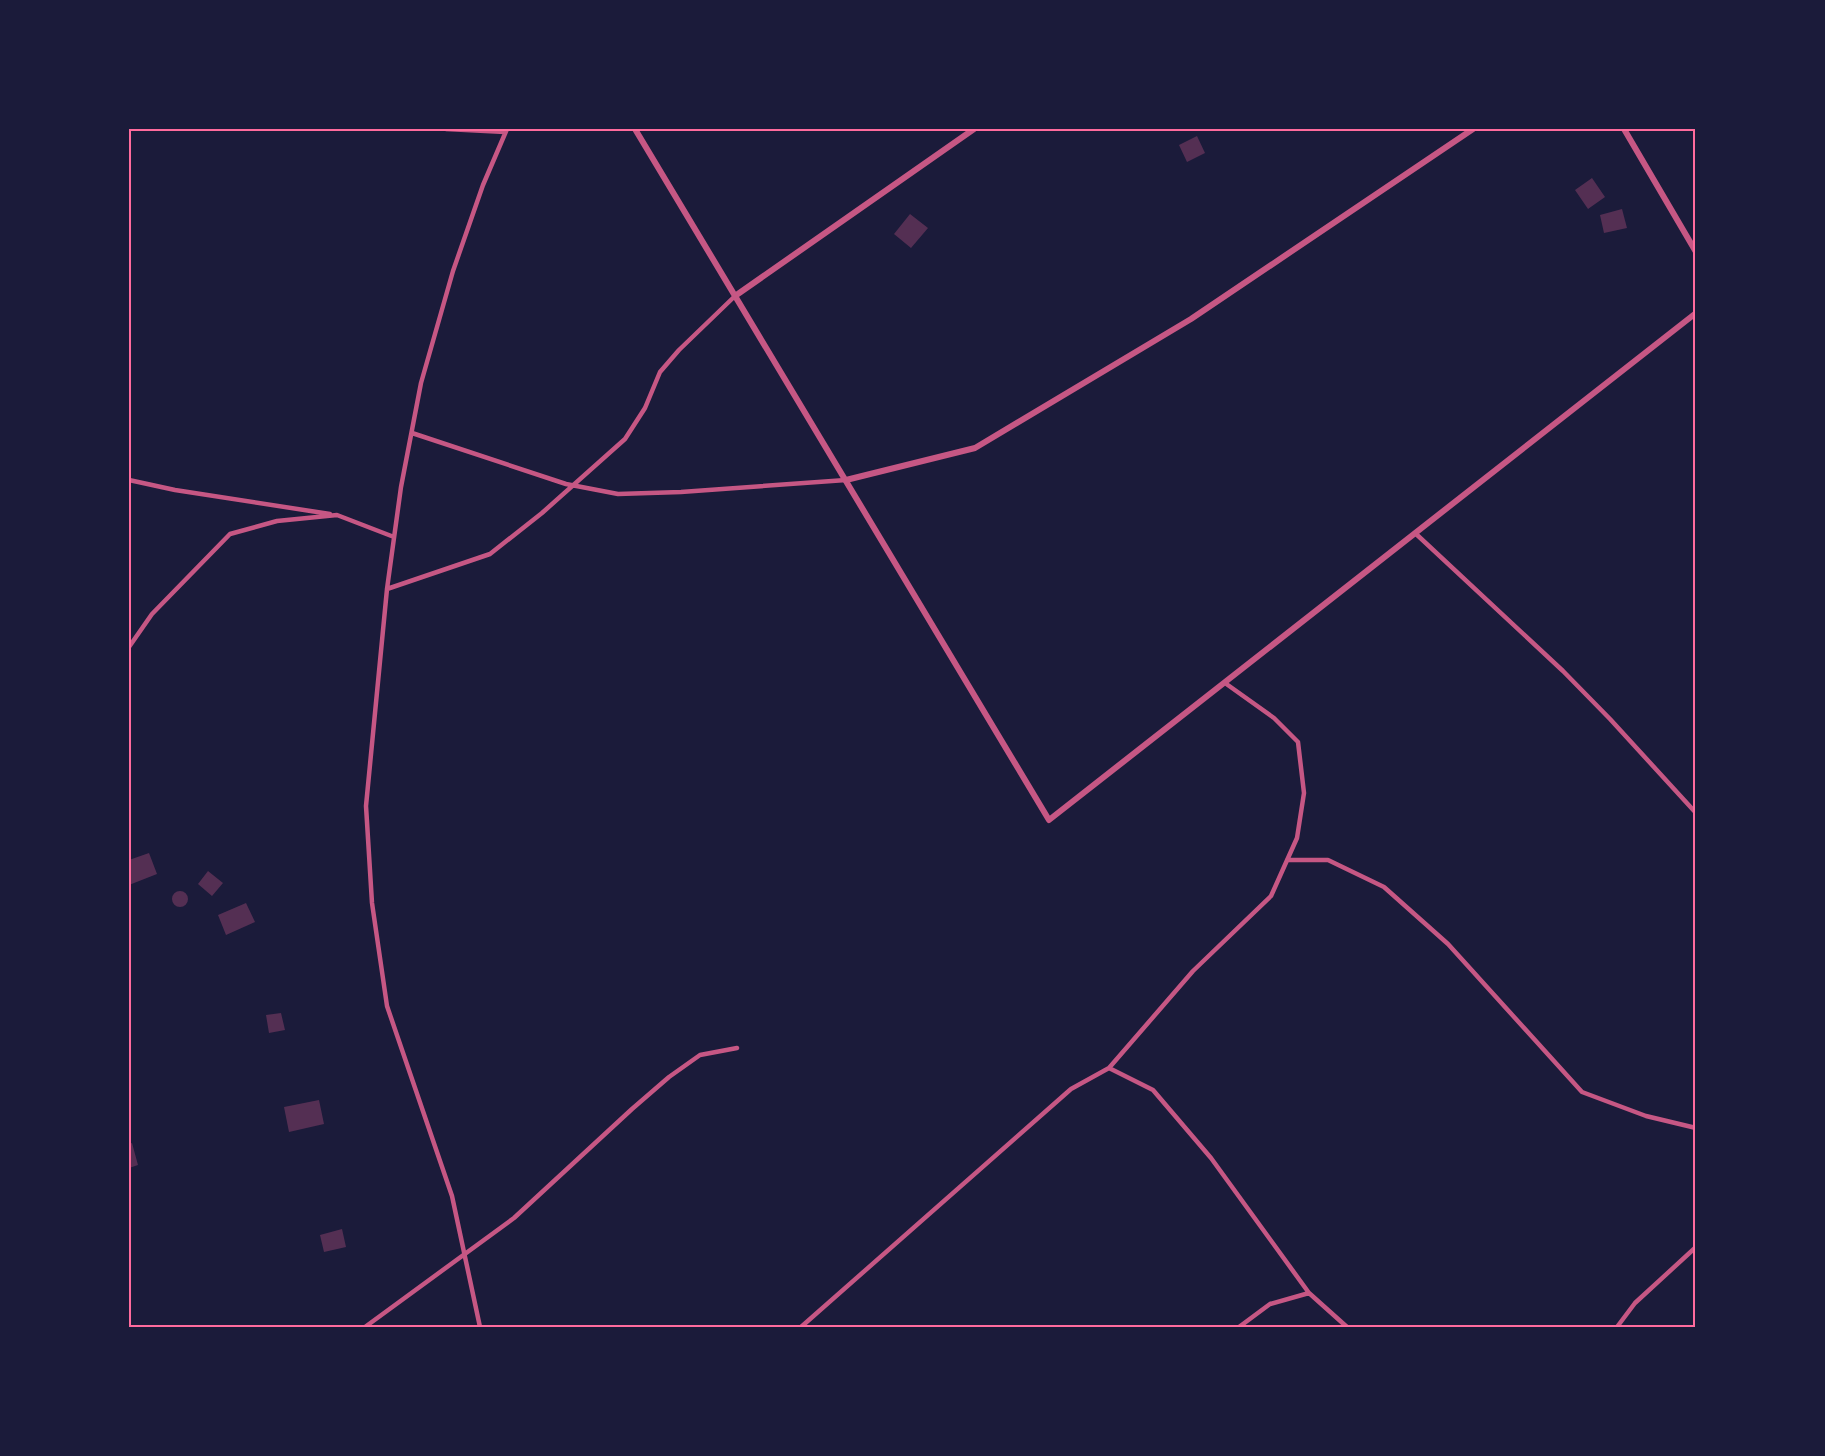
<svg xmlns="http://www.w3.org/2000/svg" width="1825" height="1456" viewBox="0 0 1825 1456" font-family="'PT Sans Narrow',sans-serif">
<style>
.building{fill:#542f53}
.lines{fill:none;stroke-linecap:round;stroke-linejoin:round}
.service{stroke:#c65784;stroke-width:4.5}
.minor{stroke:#c65784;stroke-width:6}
.neatline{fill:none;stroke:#ff6b9d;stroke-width:2}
</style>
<rect width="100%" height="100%" fill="#1b1b3a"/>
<path class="building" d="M1197 136 1205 153 1187 162 1179 145Z
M1592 178 1605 197 1588 209 1575 190Z
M1622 209 1627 228 1604 233 1600 215Z
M910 214 928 228 911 248 894 234Z
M149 853 157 874 129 885V860Z
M208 871 223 883 212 896 198 884Z
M172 899a8 8 0 1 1 16 0a8 8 0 1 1-16 0Z
M246 903 255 922 226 935 218 915Z
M281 1013 285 1030 269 1033 266 1015Z
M319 1100 324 1124 289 1132 284 1107Z
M132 1143 138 1165 129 1168V1144Z
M342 1229 346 1247 324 1252 320 1235Z"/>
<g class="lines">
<path class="service" d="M446 129 505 132
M412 433 566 484 618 494 681 492 846 480
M129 480 175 490 330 514
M1415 533 1563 671 1610 719 1696 813
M387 589 490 554 542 513 625 439 645 408 660 372 679 350 735 296
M129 647 152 614 230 534 277 521 337 515 394 537
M1287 860H1328L1384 887 1448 944 1582 1092 1646 1116 1696 1128
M1109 1068 1193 971 1271 896 1297 838 1304 793 1298 742 1274 718 1225 683
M365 1327 514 1218 632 1109 669 1077 700 1055 737 1048
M480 1327 452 1196 387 1006 372 903 366 806 387 589 401 487 421 383 453 271 483 185 507 129
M801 1327 1071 1089 1109 1068 1153 1090 1211 1158 1309 1293
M1239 1327 1270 1304 1309 1293 1347 1327
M1617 1327 1635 1303 1696 1247"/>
<path class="minor" d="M635 129 1049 820 1696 313
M1624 129 1696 252
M735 296 974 129
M846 480 975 448 1191 319 1473 129"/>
</g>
<rect width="1825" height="1456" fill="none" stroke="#1b1b3a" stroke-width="261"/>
<rect x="130" y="130" width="1564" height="1196" class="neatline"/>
</svg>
